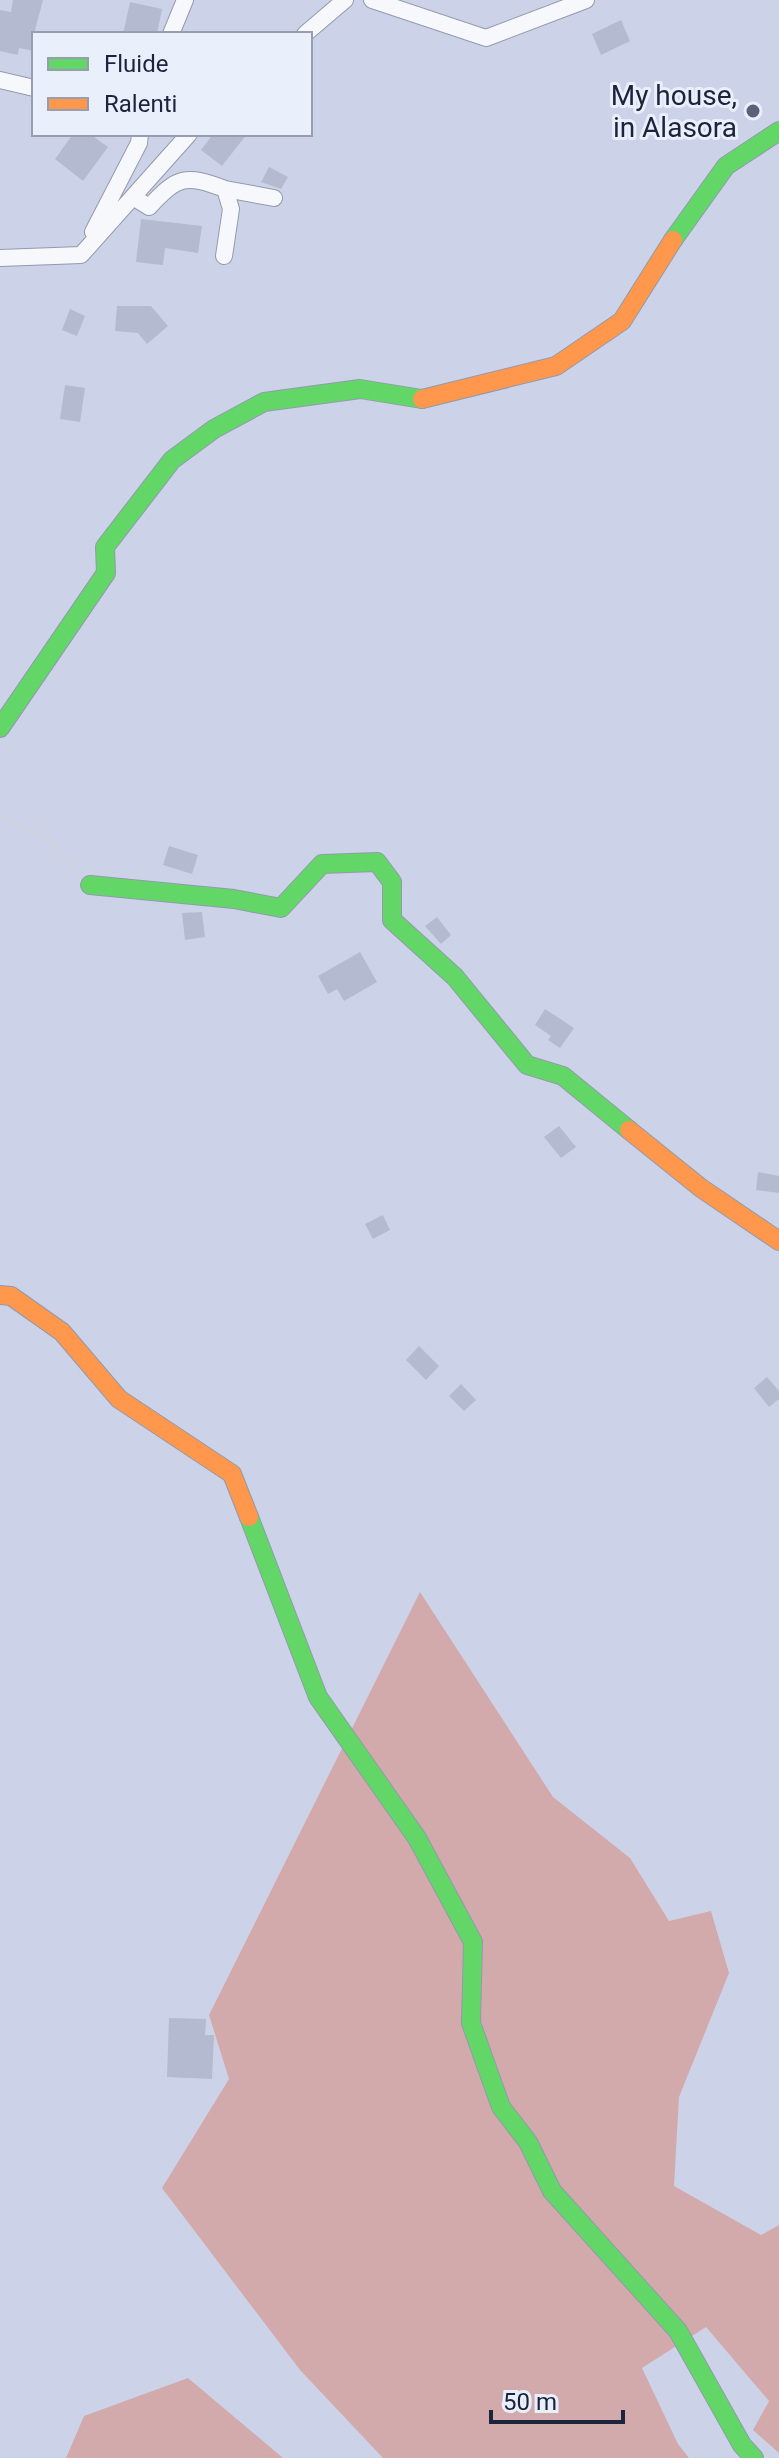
<svg xmlns="http://www.w3.org/2000/svg" width="779" height="2458" viewBox="0 0 779 2458" font-family="Roboto,sans-serif">
<style>
.forest{fill:#d3aaac}
.building{fill:#b4bbd0}
.lines{fill:none;stroke-linecap:round;stroke-linejoin:round}
.street-casing{stroke:#939aae;stroke-width:18}
.fast-casing{stroke:#939aae;stroke-width:20}
.slow-casing{stroke:#939aae;stroke-width:20}
.path{stroke:#d0d3da;stroke-width:3;stroke-dasharray:8 4;stroke-linecap:butt}
.street{stroke:#f7f8fc;stroke-width:16}
.fast{stroke:#63d668;stroke-width:18}
.slow{stroke:#ff974d;stroke-width:18}
.poi-dot{fill:#5a6178;stroke:#eaeffc;stroke-width:3}
.labels{text-anchor:middle;dominant-baseline:central;stroke-width:6;stroke-linejoin:round;paint-order:stroke}
.poi-label{font-size:28px;fill:#1c233c;stroke:#eaeffc;text-anchor:end}
</style>
<rect width="100%" height="100%" fill="#ccd3e8"/>
<path class="forest" d="M420 1592 553 1797 630 1858 669 1921 711 1911 729 1973 679 2097 674 2186 761 2235 779 2225V2453L753 2430 769 2401 706 2327 642 2368 678 2444 689 2458H383L300 2370 162 2188 229 2079 209 2015Z
M188 2378 283 2458H66L84 2416Z"/>
<path class="building" d="M13 0H43L34 34V51L19 48 18 55 0 51V10L11 12Z
M130 2 162 9 157 34H123Z
M621 20 630 41 601 55 592 34Z
M73 134H90L108 147 83 181 55 159Z
M213 134H247L222 166 201 150Z
M269 167 288 177 281 189 261 182Z
M141 219 202 226 198 253 165 248 163 265 136 262Z
M117 306H151L168 326 147 344 138 333 115 331Z
M70 309 85 316 77 336 62 330Z
M65 385 85 388 80 422 60 419Z
M169 846 198 855 192 874 163 865Z
M202 912 205 937 185 940 182 913Z
M437 917 451 935 441 944 425 926Z
M360 952 377 982 344 1001 337 989 328 994 318 976Z
M545 1009 574 1028 560 1048 548 1040 551 1036 535 1025Z
M559 1126 576 1147 561 1158 544 1137Z
M758 1172 779 1176V1193L756 1190Z
M383 1215 390 1230 373 1239 365 1224Z
M419 1346 439 1366 426 1380 406 1360Z
M767 1377 779 1391V1399L769 1407 754 1388Z
M461 1384 476 1400 464 1411 449 1396Z
M169 2018 206 2019 205 2035H214L212 2079 167 2077Z"/>
<g class="lines">
<defs>
<path id="street" d="M372 0 486 38 586 0
M171 34 185 0
M305 34 345 0
M0 80 34 88
M225 189 274 198
M133 197 149 207C178 176 185 174 225 189L231 209 224 256
M93 232 139 143 140 134
M0 258 81 255 189 134"/>
<path id="fast" d="M673 240 726 166 779 131
M0 728 106 573 105 547 172 460 214 429 264 402 360 389 422 399
M90 885 234 899 281 908 322 864 377 862 392 882V920L455 977 527 1065 563 1076 629 1130
M249 1517 318 1697 417 1838 473 1942 471 2023 501 2107 528 2142 552 2191 678 2331 742 2445 754 2458"/>
<path id="slow" d="M422 399 556 366 622 321 673 240
M629 1130 701 1188 779 1241
M0 1295 11 1296 62 1332 119 1399 232 1474 249 1517"/>
</defs>
<use href="#street" class="street-casing"/>
<use href="#fast" class="fast-casing"/>
<use href="#slow" class="slow-casing"/>
<path class="path" d="M0 816 48 838 77 870"/>
<use href="#street" class="street"/>
<use href="#fast" class="fast"/>
<use href="#slow" class="slow"/>
</g>
<circle class="poi-dot" cx="753" cy="111" r="8"/>
<g class="labels">
<g class="poi-label">
<text x="737" y="95">My house,<tspan x="737" dy="32">in Alasora</tspan></text>
</g>
</g>
<rect x="32" y="32" width="280" height="104" fill="#eaeffc" stroke="#989daf" stroke-width="2"/>
<rect x="48" y="58" width="40" height="12" fill="#63d668" stroke="#989daf" stroke-width="2"/>
<text x="104" y="72" font-size="24" fill="#1c233c">Fluide</text>
<rect x="48" y="98" width="40" height="12" fill="#ff974d" stroke="#989daf" stroke-width="2"/>
<text x="104" y="112" font-size="24" fill="#1c233c">Ralenti</text>
<path d="M491 2410v12h132v-12" fill="none" stroke="#1c233c" stroke-width="4"/>
<text x="503" y="2410" font-size="24" fill="#1c233c" stroke="#eaeffc" stroke-width="6" paint-order="stroke">50 m</text>
</svg>
